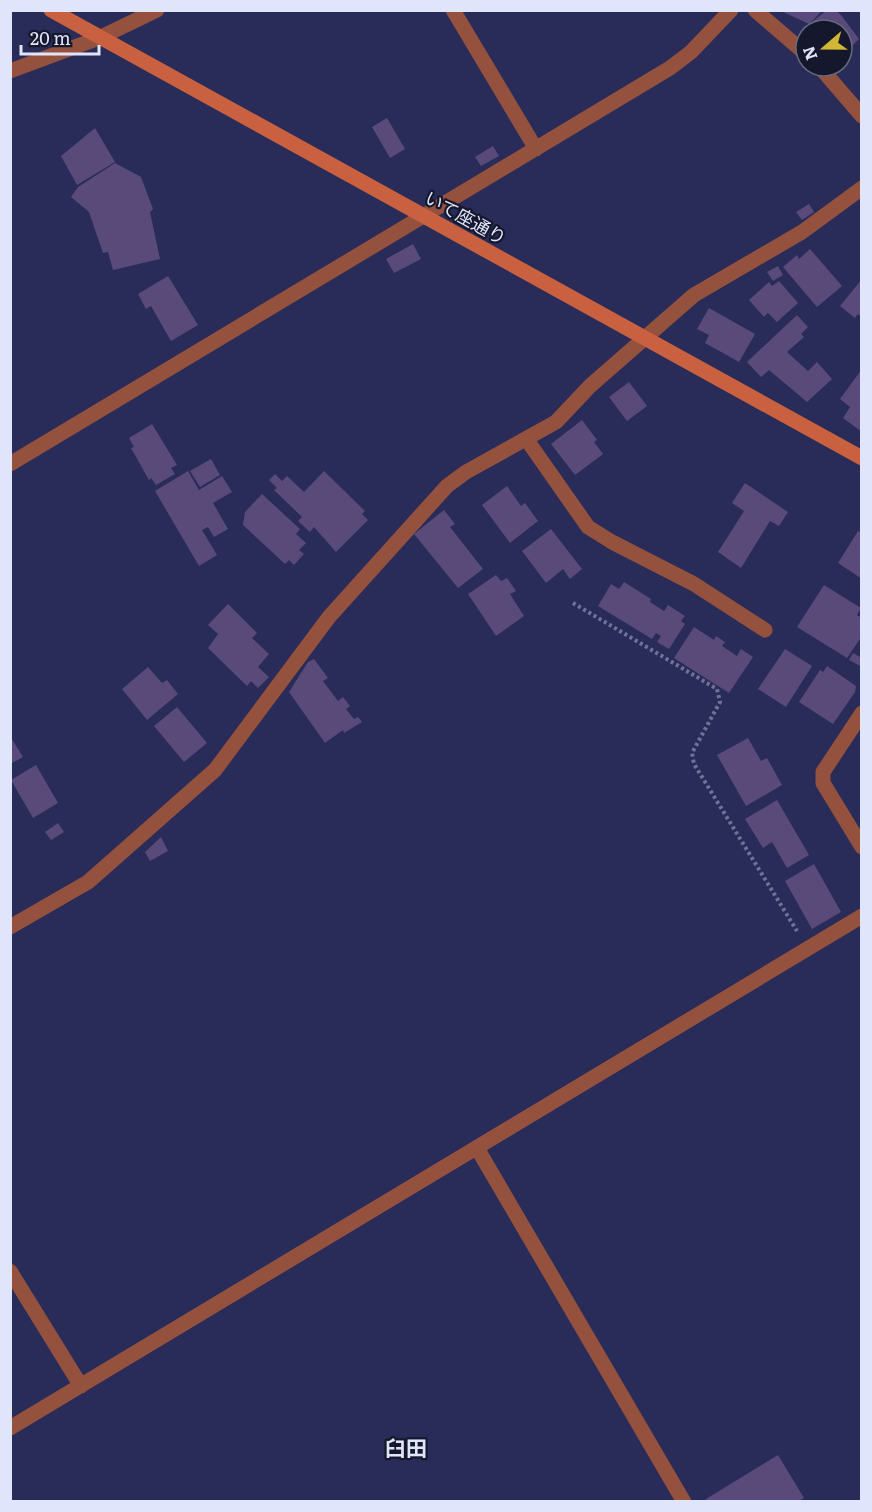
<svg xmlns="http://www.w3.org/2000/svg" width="872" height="1512" viewBox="0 0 872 1512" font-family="Literata,'Noto Sans JP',serif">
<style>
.building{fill:#594a7a}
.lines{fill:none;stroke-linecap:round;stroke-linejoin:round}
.path{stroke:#707397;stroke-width:4;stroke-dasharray:3 3;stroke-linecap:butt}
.street{stroke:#94513d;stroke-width:15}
.secondary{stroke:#c9603f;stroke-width:15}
.labels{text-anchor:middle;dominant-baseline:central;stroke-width:4.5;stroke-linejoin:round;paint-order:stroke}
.street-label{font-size:18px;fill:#e1e5fc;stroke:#15182c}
.quarter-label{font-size:21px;font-weight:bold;fill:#e1e5fc;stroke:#15182c}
</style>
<rect width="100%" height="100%" fill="#292c59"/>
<path class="building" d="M779 10H823L809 24Z
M827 10H835L841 15 859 39 842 56V30H810L807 26Z
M387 118 405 149 390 158 372 127Z
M95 128 115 162 77 185 61 156Z
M493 146 499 156 481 166 475 157Z
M115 163 141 177 153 209 150 212 160 259 113 270 108 252 103 253 89 212 71 197 78 187Z
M809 204 814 212 802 220 796 212Z
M413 244 421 259 394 273 386 259Z
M810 249 842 286 817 307 783 267 797 255 799 259Z
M778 266 783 275 773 281 767 272Z
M168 276 198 325 171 341 151 306 146 309 138 294Z
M862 279V317L858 314 855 318 840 306Z
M779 281 798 303 777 322 768 313 764 317 749 300 769 282 772 286Z
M709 308 755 334 739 362 705 343 709 335 697 329Z
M797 315 808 327 801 334 804 337 787 352 808 371 817 362 832 379 807 402 769 370 761 377 747 362Z
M862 369V432L843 418 850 407 840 399Z
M629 382 647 406 627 421 609 397Z
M582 420 597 440 594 442 603 454 575 475 551 444Z
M152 424 177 465 171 468 175 474 156 485 151 478 149 480 131 448 134 447 129 438Z
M211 459 220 475 200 487 190 471Z
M188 471 199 490 222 476 232 492 213 503 228 529 214 537 208 527 202 530 217 555 199 566 155 491Z
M324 471 365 511 362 514 368 520 336 552 314 527 310 532 298 521 302 517 274 490 277 488 269 480 275 474 282 481 287 476 304 492Z
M745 483 788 512 779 526 770 521 741 568 718 552 744 511 732 503Z
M507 486 521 506 525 503 538 521 510 543 482 505Z
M262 494 300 529 296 534 306 543 299 550 304 554 294 565 289 560 285 564 243 525 245 512Z
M444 510 455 524 450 527 483 569 458 588 414 534Z
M551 529 582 569 570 579 563 569 546 583 522 551Z
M858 531 862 533V579L838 563Z
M496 575 501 581 507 578 516 591 510 594 524 616 496 636 468 594Z
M624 582 651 599 650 602 664 611 668 605 685 616 681 621 685 624 669 649 657 642 661 636 656 633 652 639 598 606 611 584 619 589Z
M824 585 861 608 857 615 862 618V636L847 658 797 627Z
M228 604 257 633 252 638 269 654 258 667 269 677 258 688 251 681 247 686 208 648 218 634 208 625Z
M694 627 714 640 716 636 725 642 722 646 737 656 741 649 753 657 729 693 674 658Z
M785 649 812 666 786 707 758 689Z
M853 653 862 658V667L849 660Z
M314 659 328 678 323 681 338 701 343 697 350 706 346 709 354 719 358 717 362 722 344 733 343 730 325 743 289 692 308 662Z
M827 666 856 686 855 692 833 724 799 702 820 670 823 672Z
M148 667 162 683 167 680 178 694 147 720 122 689Z
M177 707 207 743 184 762 154 726Z
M10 736 23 757 10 764Z
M748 738 761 761 767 758 782 785 746 806 717 755Z
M36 765 58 803 33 818 11 780Z
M777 800 809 855 787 868 772 842 763 848 745 819Z
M58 823 64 832 51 840 45 832Z
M161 837 168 851 150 861 145 852Z
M814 864 841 912 812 929 785 881Z
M778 1455 804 1498 797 1502H707L706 1499Z"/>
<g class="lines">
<path class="path" d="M573 603 717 689 720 702 692 753 694 764 797 931"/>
<path class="street" d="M453 10 536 149
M755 10 806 54
M819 66 862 116
M10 71 99 38 157 10
M527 440 588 527 612 542 694 584 765 630
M10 464 670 68 691 52 731 10
M862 713 823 772V783L862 847
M10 927 88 882 215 770 329 617 447 486 466 472 556 422 590 386 694 295 802 232 862 188
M477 1148 684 1502
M10 1271 81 1386
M10 1428 862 916"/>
<path class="secondary" d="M51 10 862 458"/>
</g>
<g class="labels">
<g class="street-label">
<text transform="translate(466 217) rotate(29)">いて座通り</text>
</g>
<g class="quarter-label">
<text x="406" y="1446">臼田</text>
</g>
</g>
<rect width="872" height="1512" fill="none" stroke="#e1e5fc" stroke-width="24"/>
<g transform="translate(824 48) rotate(250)"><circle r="28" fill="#15182c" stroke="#676a7f" stroke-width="1.5"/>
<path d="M0-4.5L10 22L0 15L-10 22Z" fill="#d0b736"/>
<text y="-9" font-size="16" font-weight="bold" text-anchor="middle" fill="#e1e5fc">N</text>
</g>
<path d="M21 45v9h78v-9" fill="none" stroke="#e1e5fc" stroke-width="3"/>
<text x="30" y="45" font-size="18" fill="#e1e5fc" stroke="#15182c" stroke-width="4.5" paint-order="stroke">20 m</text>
</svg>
